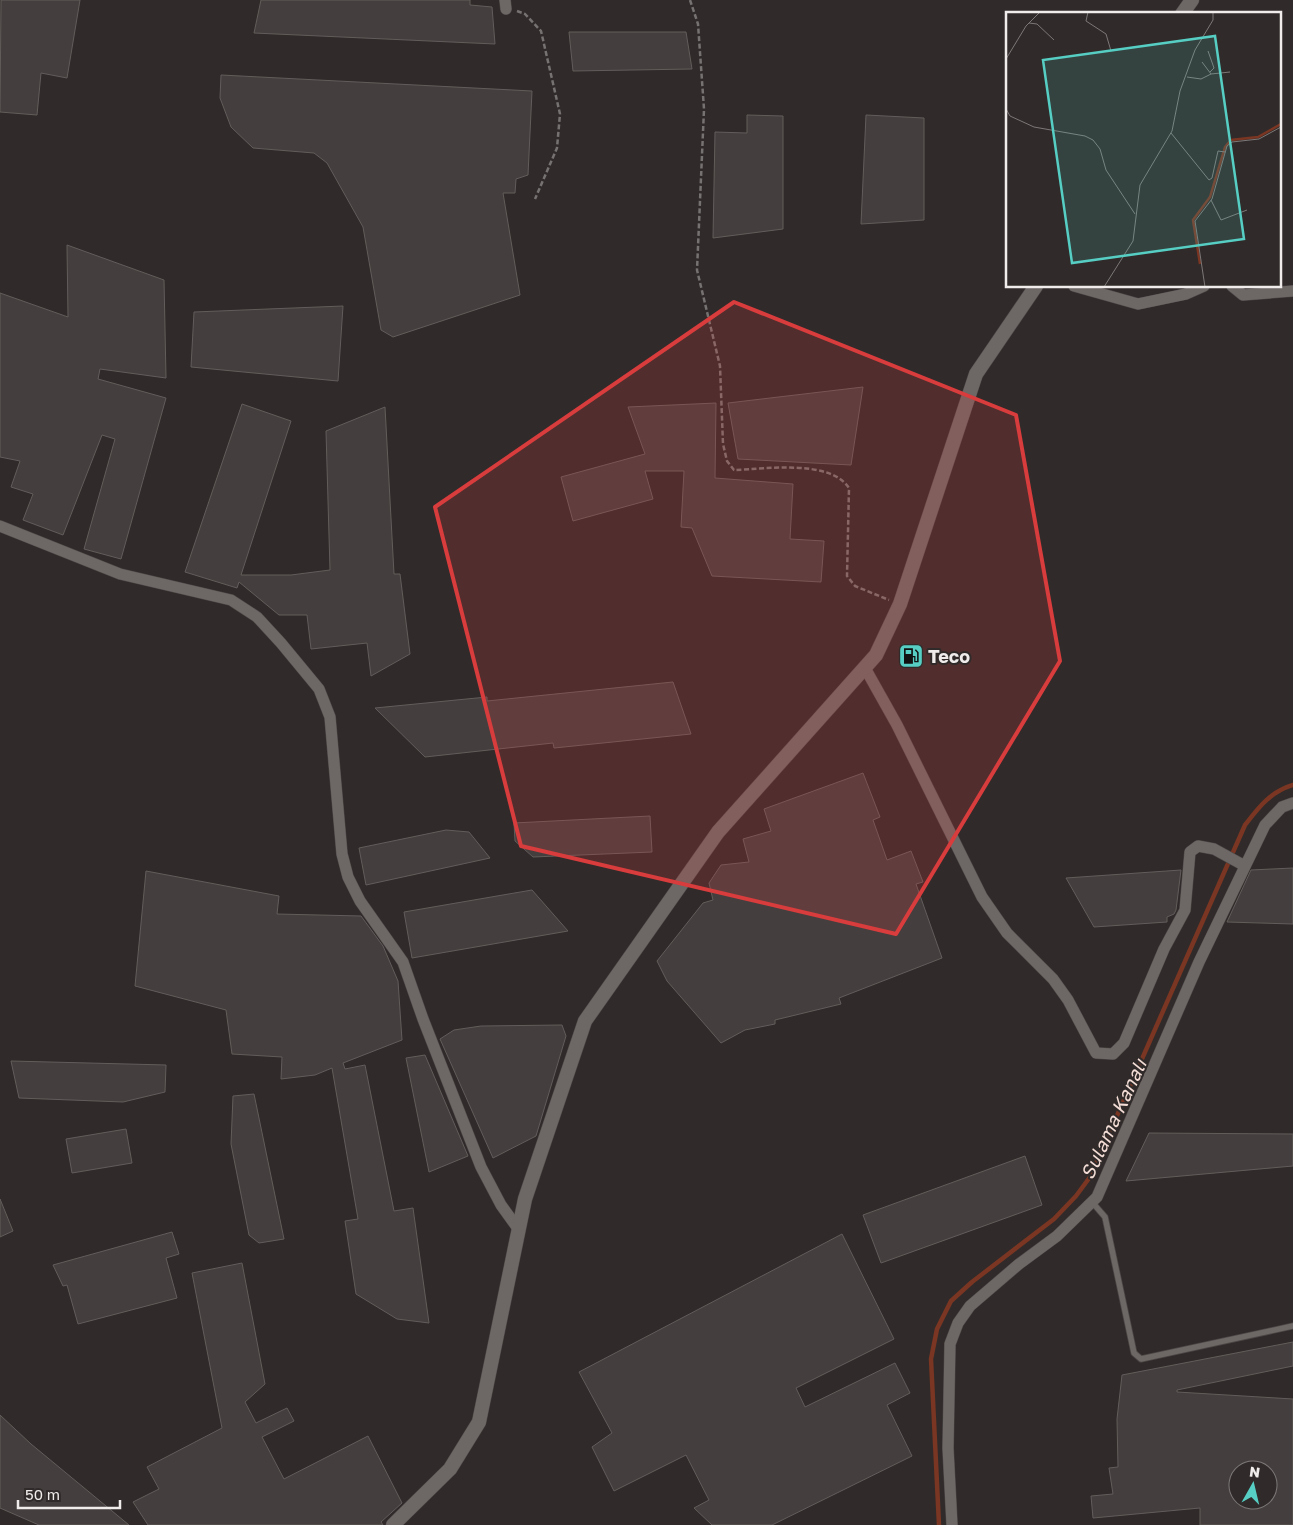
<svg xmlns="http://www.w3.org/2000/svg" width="1293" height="1525" viewBox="0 0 1293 1525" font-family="'Golos Text',sans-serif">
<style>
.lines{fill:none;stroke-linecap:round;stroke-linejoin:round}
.stream{stroke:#7a3622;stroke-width:4.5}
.building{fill:#443f3e;stroke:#625d5b;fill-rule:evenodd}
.service-casing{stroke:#4c4746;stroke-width:7}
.minor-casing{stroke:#4c4746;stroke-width:12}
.tertiary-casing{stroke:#4c4746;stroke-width:15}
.path{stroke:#767271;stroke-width:2.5;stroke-dasharray:5 2.5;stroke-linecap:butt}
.service{stroke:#6d6766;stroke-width:5.5}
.minor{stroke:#6d6766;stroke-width:11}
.tertiary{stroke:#6d6766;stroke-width:14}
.marked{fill:#d83c3c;fill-opacity:0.2;stroke:#d83c3c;stroke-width:4;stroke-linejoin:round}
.labels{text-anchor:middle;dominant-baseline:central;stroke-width:4;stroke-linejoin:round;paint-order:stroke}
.poi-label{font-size:18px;font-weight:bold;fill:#efeceb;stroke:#302b2a;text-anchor:start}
.water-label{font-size:19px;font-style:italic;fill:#f3ddd6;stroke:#302b2a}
.inset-river{fill:none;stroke:#7a3622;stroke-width:2.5}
.inset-road{fill:none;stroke:#7c7877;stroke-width:1}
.view{fill:#56cec3;fill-opacity:0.15;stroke:#56cec3;stroke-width:2.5}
.inset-edge{fill:none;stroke:#efeceb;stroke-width:2.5}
</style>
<rect width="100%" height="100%" fill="#302b2a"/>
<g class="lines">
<path class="stream" d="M939 1525 931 1359 937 1329 951 1301 972 1282 1054 1219 1076 1196 1090 1177 1245 825C1259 807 1270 792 1293 785"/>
</g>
<path class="building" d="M1 0H80L67 78 41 73 37 115 0 112Z
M261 0H470V5L492 7 495 44 254 33Z
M569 32H686L692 69 573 71Z
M221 75 532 91 528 175 516 179 515 193H503L520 295 393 337 381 330 363 227 327 163 314 153 253 148 231 127 220 98Z
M747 115 783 116V229L713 238 715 132 747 133Z
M866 115 924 118V220L861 224Z
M67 245 164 280 166 378 100 369 98 379 166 398 121 559 84 549 115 439 102 435 63 535 23 520 33 494 11 487 20 461 0 457V293L68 317Z
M343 306 338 381 191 367 194 312Z
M863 387 851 465 738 459 728 403Z
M716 403 715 478 793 484 790 539 824 541 821 582 712 576 692 528 681 527 684 471H645L653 499 573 521 561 477 645 454 628 407Z
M242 404 291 421 241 575H291L330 570 326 431 385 407 394 574H400L410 654 371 676 367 643 311 649 307 615H279L239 582 237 588 185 572Z
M673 682 691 734 554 748 553 743 425 757 375 708 487 697V701Z
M863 773 880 817 873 820 887 860 911 851 923 882 916 884 942 958 839 998 841 1004 775 1020V1024L745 1030 721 1043 667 981 657 961 703 903 713 900 709 883 721 865 749 862 743 839 771 831 764 809Z
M650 816 652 852 533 857 515 841 514 823Z
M446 830 469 832 490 858 366 885 359 848Z
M1293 868V924L1227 922 1251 870Z
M1181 870 1176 910 1174 914 1167 917V922L1094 927 1066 878Z
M146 871 279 896 277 914 361 916 383 946 398 981 402 1040 343 1063 345 1069 365 1065 394 1211 413 1208 429 1323 397 1319 356 1294 345 1221 358 1219 332 1068 315 1075 281 1079 282 1057 232 1054 226 1010 135 986Z
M532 890 568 931 412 958 404 912Z
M562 1025 566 1036 536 1136 493 1158 440 1039 454 1030 481 1026Z
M425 1055 468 1156 429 1172 406 1058Z
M11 1061 166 1065 165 1092 123 1102 19 1098Z
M254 1094 284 1239 259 1243 249 1235 231 1144 233 1096Z
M126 1129 132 1163 72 1173 66 1139Z
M1149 1133 1293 1134V1166L1126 1181Z
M1025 1156 1042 1205 881 1263 863 1215Z
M0 1199 13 1231 0 1237Z
M172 1232 179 1254 166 1258 177 1298 78 1324 67 1285 63 1286 53 1265Z
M842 1234 894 1339 796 1388 805 1407 895 1363 910 1393 887 1405 912 1456 772 1525H712L694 1508 709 1500 686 1455 614 1491 592 1447 612 1433 579 1372Z
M242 1263 265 1384 245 1402 256 1423 287 1408 294 1421 262 1437 284 1479 368 1436 402 1503 381 1522 383 1525H148L133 1502 159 1489 147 1467 222 1428 192 1273Z
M1293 1342V1366L1177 1390V1392L1293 1399V1525H1200V1508L1093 1518 1091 1496 1113 1494 1109 1468 1118 1467 1117 1419 1122 1375ZM1238 1470H1268V1500H1238Z
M0 1415 31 1444 129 1525H39L0 1508Z"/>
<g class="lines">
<defs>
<path id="service" d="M1092 1202 1105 1217 1134 1353 1141 1359 1293 1326"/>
<path id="minor" d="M505 0 506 9
M1074 286 1138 304 1186 294 1204 286
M1232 286 1243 295 1293 291
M0 526 120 574 231 600 257 617 281 643 319 689 330 717 342 854 348 877 360 901 403 962 423 1019 481 1167 501 1205 519 1230
M865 668 897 725 982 897 1007 933 1053 979 1068 1000 1096 1053 1113 1054 1124 1043 1164 949 1185 910 1190 852 1198 846 1214 849 1245 866
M952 1525 948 1448 950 1344 958 1323 970 1306 1019 1264 1057 1236 1097 1197 1199 962 1265 825 1282 807 1293 803"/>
<path id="tertiary" d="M1182 14 1192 0
M393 1525 450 1469 479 1422 525 1199 585 1021 718 832 876 655 900 604 976 374 1036 286"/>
</defs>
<use href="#service" class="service-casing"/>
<use href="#minor" class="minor-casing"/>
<use href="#tertiary" class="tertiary-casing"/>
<path class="path" d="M690 0 698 24 704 109 697 270 720 366 723 444 727 461 734 470C766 469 830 459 849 488L847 576 855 586 889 600
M517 11 525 14 541 31 560 114 557 148 535 199"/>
<use href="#service" class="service"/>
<use href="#minor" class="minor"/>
<use href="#tertiary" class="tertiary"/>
</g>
<path class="marked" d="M734 302 1016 415 1060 661 896 934 521 846 435 507Z"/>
<defs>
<symbol id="fuel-square" viewBox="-11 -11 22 22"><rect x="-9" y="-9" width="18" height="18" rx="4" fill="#56cec3" stroke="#302b2a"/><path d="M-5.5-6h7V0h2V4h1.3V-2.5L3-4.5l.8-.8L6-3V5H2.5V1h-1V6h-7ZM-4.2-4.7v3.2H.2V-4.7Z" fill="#111"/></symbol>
</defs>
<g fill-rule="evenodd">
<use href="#fuel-square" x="897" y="642" width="28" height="28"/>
</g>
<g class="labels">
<g class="poi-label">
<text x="928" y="656">Teco</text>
</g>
<g class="water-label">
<text transform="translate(1113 1119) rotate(-65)">Sulama Kanalı</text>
</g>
</g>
<g transform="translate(1006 12)">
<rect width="275" height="275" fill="#302b2a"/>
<path class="inset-river" d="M194 252 187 208 204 185 219 135 225 128 252 125 275 112"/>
<path class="inset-road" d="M82 0 80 9 100 22 105 39M23 11 31 12 48 28M202 39 208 56 204 60M0 47 20 14 34 0M205 62 224 60M181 65 195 67 205 62 196 50M0 97 4 104 28 115 79 124 87 128 94 137 100 158 129 202M165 121 203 168 206 166 212 139 219 140M205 188 215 208 241 198M98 275 127 229 134 173 166 119 174 79 189 38 207 8V0M199 275 189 209 206 187 221 134 226 130 253 127 275 115"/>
<path class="view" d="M209 24 238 227 66 251 37 48Z"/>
<rect width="275" height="275" class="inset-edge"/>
</g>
<g transform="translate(1253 1485) rotate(8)"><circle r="24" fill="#302b2a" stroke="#7c7877"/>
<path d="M0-4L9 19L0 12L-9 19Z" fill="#56cec3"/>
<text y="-8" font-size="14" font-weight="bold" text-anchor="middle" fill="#efeceb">N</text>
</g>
<path d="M18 1500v8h102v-8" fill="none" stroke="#efeceb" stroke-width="2.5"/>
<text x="25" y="1500" font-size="15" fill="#efeceb" stroke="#302b2a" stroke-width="4" paint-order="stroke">50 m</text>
</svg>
